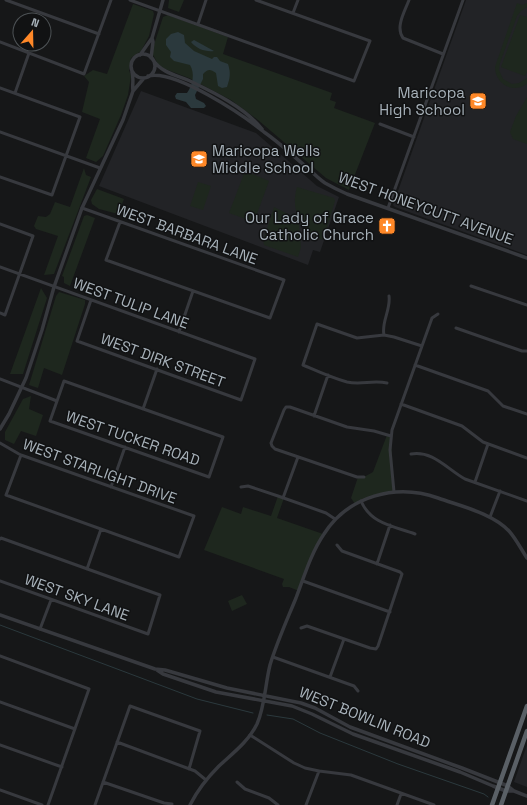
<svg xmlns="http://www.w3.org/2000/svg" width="527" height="805" viewBox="0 0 527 805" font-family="'Space Grotesk',sans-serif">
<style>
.built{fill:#222326}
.green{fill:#1e271e}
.water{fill:#2b393d}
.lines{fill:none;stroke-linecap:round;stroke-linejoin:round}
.stream{stroke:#2b393d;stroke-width:1}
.minor{stroke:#37393e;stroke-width:3}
.tertiary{stroke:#37393e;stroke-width:3.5}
.trunk{stroke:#5a6066;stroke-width:4.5}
.labels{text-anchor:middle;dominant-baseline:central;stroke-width:3;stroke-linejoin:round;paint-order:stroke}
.poi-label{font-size:15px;fill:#a7b1b9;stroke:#111213;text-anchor:end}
.street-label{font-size:15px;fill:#a7b1b9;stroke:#111213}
</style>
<rect width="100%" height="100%" fill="#161718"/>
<path class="built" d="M466 0H527V255L395 207 393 205Z
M141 91 256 133 317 186 339 197 320 252 313 250 308 265 99 186Z
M527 745V787L514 782Z"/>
<path class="green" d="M169 0H184L179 12 168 8Z
M517 3 522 5 527 3V7L521 11 517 16 500 63 499 70 503 79 512 84 519 83 527 78V84C513 94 495 84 495 67Z
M133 4 153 11 154 14 149 36 141 51 131 58 129 70 131 76 128 95 121 115 103 156 96 162 86 158 100 119 82 112 89 82 84 76 93 70 107 74Z
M168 15 228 37 223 54 332 93 330 100 336 102 334 108 375 123 349 190 326 178 258 120 231 100 189 78 165 69 158 64 153 55V48L163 17Z
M520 15 527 17V72L525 76 501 67Z
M527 97V144L513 139 510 132 516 116Z
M84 168 86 175 91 177 54 274 44 275 58 236 36 229 34 226 38 216 46 217 50 214 55 202 70 207Z
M245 171 269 181 254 222 229 213Z
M198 182 211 186 203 210 190 206Z
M297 187 334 198 335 201 323 240C301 231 290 210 297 187Z
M97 189 124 199 118 214 99 209 92 204 91 200Z
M274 207 288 214 299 224 301 247 298 257 264 245 263 240Z
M87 215 95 218 70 286 64 283V277L62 276 84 216Z
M41 288 47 298 23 374H10Z
M59 292 85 300V304L62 375 44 368 38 388 29 385 56 296Z
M31 396 29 409 43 415 36 436 21 431 14 444 5 440V432L23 399Z
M387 435 391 436 394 492 383 494 355 504 351 498 358 477H364L373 472Z
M278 496 284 498 277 518 323 534 317 546 299 591 289 587H283L282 584 284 579 204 550 222 507 241 514 243 507 271 516Z
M242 595 247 604 232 611 228 601Z"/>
<path class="water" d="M178 32 184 35 185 43 194 51 212 59 214 57H217L220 61 228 64C231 73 230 78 227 87L222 88 218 86 216 73C210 69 208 69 203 74V79L195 95 196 99 204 103 206 106 204 108H191L186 102 176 99 175 96 177 93H187C193 85 195 73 190 65L174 61 170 57 171 52 166 45V39L171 34Z
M194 40 214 51C205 52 197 49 191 42Z"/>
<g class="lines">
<path class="stream" d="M0 625 197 699 253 713
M267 715 293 719 320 733 398 764 484 794 488 797"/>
<path class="minor" d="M6 0 99 34
M130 0 354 81 370 41 256 0
M409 0C405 11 395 27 403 38L443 54
M293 13 298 0
M198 24 206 0
M0 42 84 74 111 0
M0 88 80 117 52 195 0 177
M15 93 29 53
M380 124 414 137
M0 132 100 168
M82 208 284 280 270 318 106 260 120 222
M388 208 463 0
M0 224 33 236 5 315 0 313
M0 267 255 359 241 400 77 341 91 300
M471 286 527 305
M456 328 522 351H527
M179 332 193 291
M384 335C381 322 391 310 389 296
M415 365 488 391 503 406 527 414
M0 379 57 401
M64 381 223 437 209 477 50 421Z
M387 383C373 380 361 385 347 382 332 378 317 371 303 365L317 324 357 338 384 335 394 337 422 346
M401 404 462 426 483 442 527 458
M143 409 157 369
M314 416 328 375
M0 443 19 454 21 455 194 516 179 557 6 495 21 455
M411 454C433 450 448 470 465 479L527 501
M364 477H357L275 449 272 446 271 443 284 410 286 407H290L347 427 374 431 391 436
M475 482 488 444
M111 487 125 447
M241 487 248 486 278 496 326 513 335 519
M394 492 390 450 392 430 432 318 438 314
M283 498 298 457
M361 501C371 524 393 526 415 534
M490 517 500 491
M0 539 1 538 160 595 148 634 0 581
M377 564 390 525
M87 569 101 529
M303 581 390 612
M301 628 307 626 370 648 376 649 378 646 402 574 400 572 342 551 337 545
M40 629 51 600
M0 656 89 689 48 805
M273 657 354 686 358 691
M330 677 344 639
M0 702 75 729
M250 735 294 763 305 768 319 771 351 775 434 805
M117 742 195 771 206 780
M0 745 62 767
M103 782 164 803 172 804
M237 782 245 789 269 798 278 805
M0 790 42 805
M95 805 130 706 200 731 189 769
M306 805 319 771
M397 805 401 794"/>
<path class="tertiary" d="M131 66a12 12 0 1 1 24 0a12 12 0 1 1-24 0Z
M140 55 152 38 163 0
M151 58 153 42 152 38
M153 60C162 73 176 75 190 81 215 93 244 107 262 129
M148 76C175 69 243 115 264 132 280 143 294 157 309 169 314 174 319 179 325 183 332 187 340 191 347 194L527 258
M133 91 144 78
M0 429 9 414 26 378 42 330 54 287 82 208 123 120 133 91C132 85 134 79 132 72
M0 615 155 669 165 670 227 688 301 703 315 708 350 727 462 768 508 786 514 791 527 796
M157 670 163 674 216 692 292 706 312 714 353 734 460 772 493 786 506 791H514
M190 805C197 791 207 778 219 766 233 753 248 742 257 724 265 706 265 685 270 665 277 642 287 620 296 598 304 577 311 553 324 534 348 496 396 483 438 498 460 506 492 513 509 531 516 539 521 549 527 558"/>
<path class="trunk" d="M492 805 527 706
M501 805 527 731"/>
</g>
<defs>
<symbol id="school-square" viewBox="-11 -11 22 22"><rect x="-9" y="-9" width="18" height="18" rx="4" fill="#ff8828" stroke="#111213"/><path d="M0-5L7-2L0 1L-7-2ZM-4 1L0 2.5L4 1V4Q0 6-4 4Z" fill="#fff"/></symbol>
<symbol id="church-square" viewBox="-11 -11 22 22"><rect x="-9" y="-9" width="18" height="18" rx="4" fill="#ff8828" stroke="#111213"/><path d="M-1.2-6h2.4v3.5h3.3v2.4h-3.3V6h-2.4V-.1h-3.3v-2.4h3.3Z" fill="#fff"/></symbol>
</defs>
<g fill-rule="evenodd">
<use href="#school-square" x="468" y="91" width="20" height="20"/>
<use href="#school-square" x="189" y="149" width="20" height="20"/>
<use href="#church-square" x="377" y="216" width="20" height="20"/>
</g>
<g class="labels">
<g class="poi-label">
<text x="465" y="92">Maricopa<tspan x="465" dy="17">High School</tspan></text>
<text x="212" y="150" text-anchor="start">Maricopa Wells<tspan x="212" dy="17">Middle School</tspan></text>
<text x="374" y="217">Our Lady of Grace<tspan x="374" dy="17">Catholic Church</tspan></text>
</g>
<g class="street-label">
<text transform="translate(426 208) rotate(20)">WEST HONEYCUTT AVENUE</text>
<text transform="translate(187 234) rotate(20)">WEST BARBARA LANE</text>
<text transform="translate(131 303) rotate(20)">WEST TULIP LANE</text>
<text transform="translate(163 360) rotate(20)">WEST DIRK STREET</text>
<text transform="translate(133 438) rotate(19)">WEST TUCKER ROAD</text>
<text transform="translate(100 471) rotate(20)">WEST STARLIGHT DRIVE</text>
<text transform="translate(77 597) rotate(20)">WEST SKY LANE</text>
<text transform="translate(365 717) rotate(22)">WEST BOWLIN ROAD</text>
</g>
</g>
<g transform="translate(32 32) rotate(20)"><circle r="19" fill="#111213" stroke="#4d5255"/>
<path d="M0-3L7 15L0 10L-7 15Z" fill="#ff8828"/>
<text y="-6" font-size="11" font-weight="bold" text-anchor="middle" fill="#a7b1b9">N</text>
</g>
</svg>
